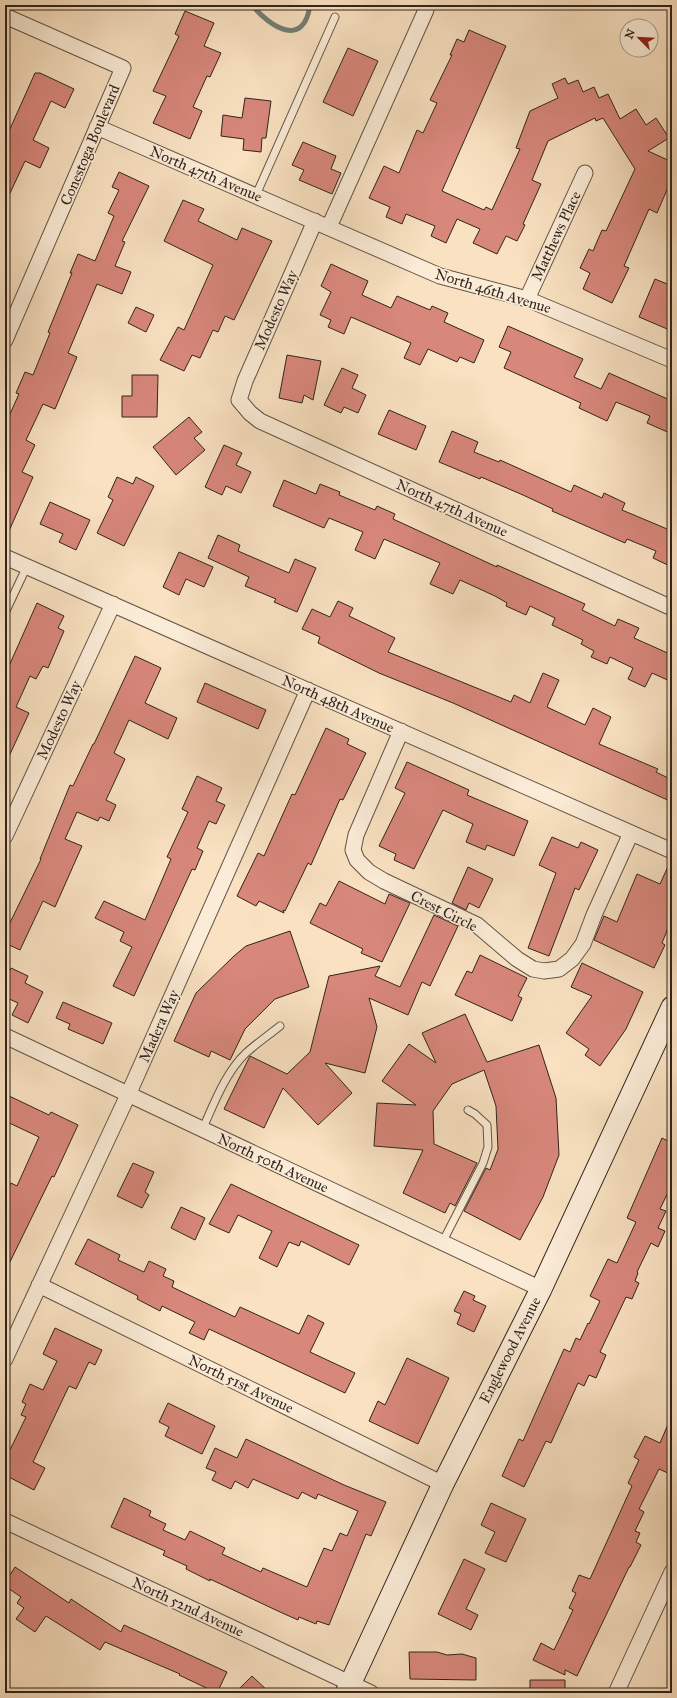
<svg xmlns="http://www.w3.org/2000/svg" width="677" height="1698" viewBox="0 0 677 1698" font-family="'IM FELL Great Primer',serif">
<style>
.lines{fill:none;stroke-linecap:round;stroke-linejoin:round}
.stream{stroke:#728075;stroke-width:5}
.building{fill:#d8877b;stroke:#30241c}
.lane-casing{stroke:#625345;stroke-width:9}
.street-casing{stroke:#625345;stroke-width:17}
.secondary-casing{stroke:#30241c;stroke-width:23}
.lane{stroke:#fbecd7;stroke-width:7}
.street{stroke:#fbecd7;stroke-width:15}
.secondary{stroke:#fbecd7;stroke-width:21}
.labels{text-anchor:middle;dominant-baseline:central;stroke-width:3.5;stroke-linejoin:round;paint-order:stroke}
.street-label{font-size:15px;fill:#30241c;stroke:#fbecd7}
</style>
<rect width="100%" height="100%" fill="#f9e1c1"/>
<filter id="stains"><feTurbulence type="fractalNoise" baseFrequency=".005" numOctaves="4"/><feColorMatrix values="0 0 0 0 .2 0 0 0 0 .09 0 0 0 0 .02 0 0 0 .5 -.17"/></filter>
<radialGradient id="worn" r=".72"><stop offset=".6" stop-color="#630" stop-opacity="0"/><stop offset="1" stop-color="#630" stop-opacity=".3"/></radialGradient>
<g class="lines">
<path class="stream" d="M252 5C270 27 304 49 310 5"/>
</g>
<path class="building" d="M185 11 214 23 204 46 221 53 210 77 207 76 193 107 202 111 190 139 153 123 166 96 153 91 179 36 175 34Z
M469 30 506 46 442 191 484 210 486 207 492 210 520 149 516 148 530 111 558 98 552 84 565 78 568 84 578 80 583 92 594 87 599 98 608 94 620 119 636 109 646 125 656 118 669 138 648 151 672 162V178L657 213 649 209 624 266 629 268 612 303 583 289 590 273 580 268 589 249 593 251 602 230 606 231 635 169 603 118 596 121 595 118 548 141 532 180 541 184 523 224 525 225 517 241 506 236 497 254 473 243 480 229 457 219 446 243 431 236 435 226 406 214 402 224 386 217 390 207 369 198 384 166 399 173 417 130 423 133 437 103 430 100 452 55H450L457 39 464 42Z
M348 48 378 61 353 116 323 102Z
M35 73H40L74 89 65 108 51 101 33 140 49 148 40 168 25 161 5 204V140Z
M245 98 271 101 266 138H262L261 152 243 150 244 139 221 136 223 115 242 118Z
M303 142 336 156 331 169 341 173 332 194 299 180 304 170 292 165Z
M119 172 149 186 122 241 125 242 115 266 131 272 122 294 97 284 68 353 77 357 55 409 43 404 26 440 35 445 22 472 33 477 5 540V425L19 394 16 393 25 372 33 375 50 333 48 332 72 273H70L78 254 95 261 114 216 108 213 119 190 112 187Z
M183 200 204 209 198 221 237 240 242 228 272 241 234 320 225 316 218 332 213 330 200 358 192 355 184 371 160 360 178 327 184 330 213 265 164 241Z
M331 264 368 281 362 295 391 308 397 296 430 310 432 306 448 313 444 322 484 340 474 363 460 357 457 362 428 349 420 365 404 358 411 343 351 317 344 334 328 327 331 320 320 315 331 292 321 286Z
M655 279 672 286V331L639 317Z
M136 307 154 315 146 332 128 323Z
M508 326 583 359 574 377 601 389 609 373 672 401V434L647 423 650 416 616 402 607 421 579 408 581 403 504 368 511 352 499 347Z
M287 355 321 361 313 400 304 395 302 403 279 398Z
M342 368 358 375 352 388 366 395 358 413 344 407 341 413 324 405Z
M132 375H158L157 417H122V396H132Z
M389 410 426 426 416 450 378 434Z
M189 417 202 432 194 438 205 450 176 475 153 447Z
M452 431 478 442 474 452 499 462 500 460 571 492 574 485 602 498 604 493 625 503 622 510 672 531V567L653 558 656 551 627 539 625 543 552 511 553 509 523 495 481 477 480 479 439 462Z
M224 445 242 453 236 465 251 472 241 493 226 486 222 495 205 487Z
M117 477 133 484 136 477 154 486 124 546 97 533 113 500 108 497Z
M284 480 316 494 320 484 340 492 339 495 375 510 377 506 395 514 393 519 497 567V565L585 604 582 610 615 626 618 619 639 628 634 638 672 655V682L652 673 645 687 628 679 633 668 610 657 607 664 591 657 594 651 581 644 583 640 552 625 555 618 530 606 526 615 506 606 507 603 495 596 460 580 453 594 430 584 440 563 384 539 375 559 355 550 363 532 329 518 324 528 273 506Z
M50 502 90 520 76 550 59 542 63 534 40 524Z
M218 535 240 545 238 551 289 573 295 559 316 568 297 612 274 602 276 599 245 586 249 577 208 558Z
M179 552 213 567 204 587 186 579 179 595 163 587Z
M338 601 353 608 349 616 395 638 388 652 511 702 514 695 530 703 543 673 559 680 547 707 585 725 593 708 611 717 599 744 658 769 656 772 672 780V802L453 703 379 673 318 643 320 637 302 629 312 609 330 617Z
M37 603 64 616 58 628 64 631 48 668 43 666 36 679 30 676 16 707 29 713 5 765V675Z
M135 656 161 668 145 703 177 718 168 739 129 720 114 753 125 759 106 800 116 805 109 821 100 817 98 821 77 812 65 839 82 846 55 907 43 901 20 950 5 943V933L41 859H40L70 785 73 786 93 744H94Z
M205 683 266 710 258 729 197 702Z
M326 728 349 739 347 744 366 753 343 800 340 799 311 865 308 863 285 911 283 910 284 913 259 901 256 906 237 896 258 853 264 856 292 794 295 795Z
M407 762 469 790 467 795 528 821 514 856 487 845 485 850 466 842 473 824 443 810 414 869 394 860 396 854 379 846 405 793 395 788Z
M197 776 222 788 216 801 225 805 216 824 209 821 197 848 203 851 195 870 192 869 134 996 113 986 132 947 120 941 124 932 95 918 104 901 145 920 171 859 167 857 188 812 182 809Z
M552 837 578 848 581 842 598 850 579 890 575 888 549 956 528 948 556 873 539 865Z
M671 860 672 918 662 943 665 945 654 968 594 940 604 916 617 922 637 874 660 884Z
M468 867 493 879 479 908 469 903 466 910 452 903Z
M339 881 385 904 389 894 410 903 382 962 361 953 363 949 310 923 320 903 326 906Z
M434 915 458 926 430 986 422 982 408 1015 369 998 377 1027 365 1073 325 1063 352 1093 318 1125 283 1088 264 1128 224 1109 250 1056 287 1074 310 1052 329 976 380 966 375 976 400 987Z
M290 931 309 987 275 999 245 1029 230 1060 211 1051 209 1057 174 1041 196 993 234 956 246 946Z
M480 955 527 978 518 996 522 998 512 1021 455 995 467 971 472 973Z
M582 963 643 992 626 1029 600 1066 585 1055 589 1049 566 1033 592 996 571 987Z
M11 968 28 976 25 983 43 992 28 1023 12 1015 18 1003 5 997V981Z
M63 1002 112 1023 103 1044 68 1029 70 1024 56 1018Z
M465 1014 487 1062 539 1045 556 1098 559 1155 543 1197 520 1240 464 1211 486 1168 490 1170 498 1149 496 1106 484 1070 452 1084 433 1111 434 1144 477 1163 455 1206 450 1203 445 1213 403 1193 423 1150 374 1146 377 1103 416 1105 382 1081 409 1044 436 1063 422 1033Z
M5 1094 49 1115 51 1112 78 1125 54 1177 52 1176 5 1272V1194L11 1183 17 1186 39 1137 5 1121Z
M662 1138 672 1143V1184L660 1209 666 1211 658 1228 665 1231 658 1247 651 1243 637 1272 638 1273 635 1281 639 1283 632 1299 626 1297 600 1352 606 1355 596 1378 589 1375 584 1386 578 1383 551 1443 546 1441 524 1487 502 1476 519 1439 523 1441 564 1349 570 1352 576 1338 580 1340 588 1323 589 1324 600 1301 590 1296 608 1259 617 1263 636 1222 627 1218Z
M133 1163 154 1172 145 1192 149 1195 142 1208 117 1196Z
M231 1184 359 1245 349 1265 301 1241 299 1246 289 1242 277 1267 259 1258 272 1231 238 1215 229 1233 209 1224Z
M181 1207 205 1218 195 1240 171 1228Z
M88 1239 120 1255 118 1260 144 1272 149 1261 166 1269 163 1276 174 1281 172 1287 235 1317 240 1307 299 1334 308 1315 324 1323 310 1352 355 1373 345 1393 209 1329 204 1340 189 1333 195 1322 162 1306 160 1311 137 1299 138 1296 75 1264Z
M464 1291 475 1296 473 1300 486 1306 474 1332 457 1324 461 1314 454 1311Z
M55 1328 102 1350 95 1365 89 1362 76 1389 69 1386 33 1462 45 1468 34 1490 5 1475V1448L10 1450 26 1417 21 1415 26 1404 22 1402 30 1384 43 1390 57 1361 43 1354Z
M407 1358 449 1378 418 1444 369 1421 378 1401 385 1405Z
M168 1403 215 1426 202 1454 165 1436 169 1427 159 1422Z
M672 1415V1475L659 1469 639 1509 644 1512 635 1531 640 1533 636 1542 641 1545 630 1567H629L577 1676 565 1670V1675L533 1660 541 1643 554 1650 573 1610 569 1608 576 1593 572 1591 579 1575 590 1579 632 1486 628 1483 639 1460 634 1457 645 1436 660 1443Z
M246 1439 344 1485 386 1502 371 1536 366 1534 329 1625 317 1621 316 1624 299 1617 298 1620 280 1612 210 1579V1581L186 1569 187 1566 163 1555 165 1551 111 1527 124 1498 151 1511 149 1516 166 1524 163 1530 185 1540 190 1531 225 1548 222 1554 261 1572 263 1568 307 1587 324 1548 332 1551 340 1533 347 1536 358 1511 318 1494 316 1499 302 1492 298 1499 253 1479 248 1488 235 1481 231 1489 212 1480 216 1472 206 1468 215 1448 237 1458Z
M491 1503 526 1519 506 1562 485 1553 495 1532 481 1525Z
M464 1559 485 1569 466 1609 478 1615 471 1630 438 1614Z
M15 1567 69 1603 71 1599 121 1632 124 1625 227 1672 217 1693 179 1675 180 1674 105 1642 100 1650 46 1616 35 1632 16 1619 24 1608 17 1603 21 1597 5 1586V1583Z
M409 1652H437L447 1655 462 1654 476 1658V1680L410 1679Z
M252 1676 270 1693H235Z
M530 1680H565V1693H530Z"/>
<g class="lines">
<defs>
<path id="lane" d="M256 195 335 17
M5 613 27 566
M202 1130C214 1104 225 1073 246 1053 257 1043 269 1035 280 1026
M442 1243 483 1163 488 1147 487 1125 475 1114 468 1110"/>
<path id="street" d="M5 16 123 68 5 340
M97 127 440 276 527 299 672 360
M315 221 245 381 239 400 250 413 260 421 672 608
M329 227 426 10
M527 299 585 173
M5 557 672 851
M401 731 356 835 353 850 357 860 369 872 384 881 477 925 517 959 533 969 544 971 559 969 572 959 583 944 594 915 631 833
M5 836 113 604
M5 1036 541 1289
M39 1285 443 1484
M5 1359 128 1095 308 690
M5 1521 371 1693
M616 1693 672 1572"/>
<path id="secondary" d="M346 1693 443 1484 541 1289 672 1007"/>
</defs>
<use href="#lane" class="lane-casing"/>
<use href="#street" class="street-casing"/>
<use href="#secondary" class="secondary-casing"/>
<use href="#lane" class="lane"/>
<use href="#street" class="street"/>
<use href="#secondary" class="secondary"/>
</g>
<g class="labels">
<g class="street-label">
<text transform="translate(90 145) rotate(-67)">Conestoga Boulevard</text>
<text transform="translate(206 174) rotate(23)">North 47th Avenue</text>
<text transform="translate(556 236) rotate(-65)">Matthews Place</text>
<text transform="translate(493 291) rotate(17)">North 46th Avenue</text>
<text transform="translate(276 310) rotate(-66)">Modesto Way</text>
<text transform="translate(452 508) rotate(24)">North 47th Avenue</text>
<text transform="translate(338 704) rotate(24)">North 48th Avenue</text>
<text transform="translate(59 720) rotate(-65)">Modesto Way</text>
<text transform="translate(444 911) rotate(27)">Crest Circle</text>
<text transform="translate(159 1026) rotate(-66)">Madera Way</text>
<text transform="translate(273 1163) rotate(25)">North 50th Avenue</text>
<text transform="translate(510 1350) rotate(-63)">Englewood Avenue</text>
<text transform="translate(241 1384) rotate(26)">North 51st Avenue</text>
<text transform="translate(188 1607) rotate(25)">North 52nd Avenue</text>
</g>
</g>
<rect width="677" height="1698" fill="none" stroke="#f9e1c1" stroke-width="20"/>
<rect x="6" y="6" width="665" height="1686" fill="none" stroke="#30241c" stroke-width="2"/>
<rect x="10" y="10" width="657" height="1678" fill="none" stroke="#30241c"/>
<g transform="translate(639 38) rotate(294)"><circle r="19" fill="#fbecd7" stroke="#aa9c8c"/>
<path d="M0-3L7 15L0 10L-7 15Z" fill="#8f2418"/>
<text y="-6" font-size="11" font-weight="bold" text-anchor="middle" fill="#30241c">N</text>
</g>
<rect width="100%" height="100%" filter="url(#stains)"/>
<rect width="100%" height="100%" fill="url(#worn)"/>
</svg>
